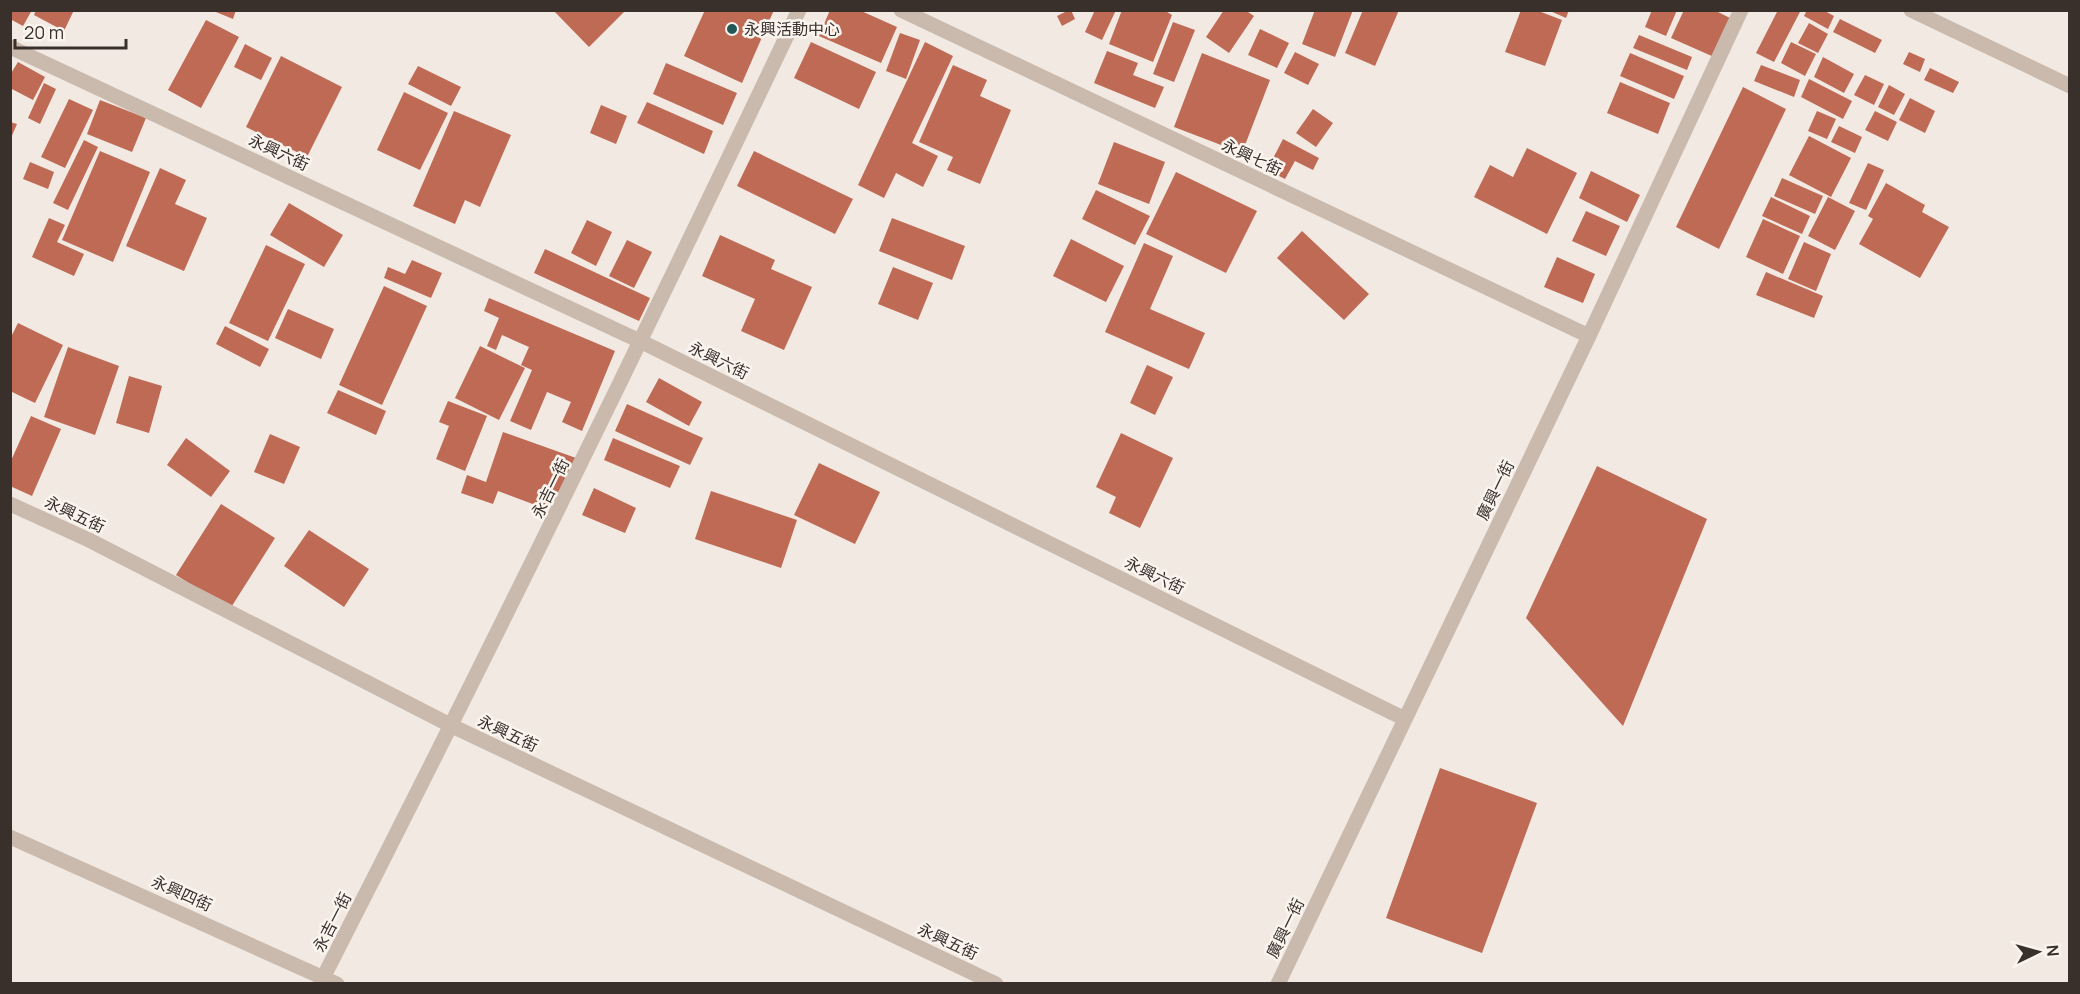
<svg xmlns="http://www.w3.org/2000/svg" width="2080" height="994" viewBox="0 0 2080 994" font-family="Manrope,'Noto Sans TC',sans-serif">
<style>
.building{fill:#be6a55}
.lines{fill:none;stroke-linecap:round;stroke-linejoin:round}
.minor{stroke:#cabaae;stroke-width:15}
.poi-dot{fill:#245758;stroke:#faf4ef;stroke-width:2}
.labels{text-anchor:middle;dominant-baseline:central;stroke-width:5;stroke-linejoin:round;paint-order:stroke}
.poi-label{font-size:16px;fill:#39302c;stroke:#faf4ef;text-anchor:start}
.street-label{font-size:16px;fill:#39302c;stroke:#faf4ef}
</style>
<rect width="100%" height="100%" fill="#f2eae2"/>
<path class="building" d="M10 10H32L23 26 10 19Z
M36 10H74L64 31 34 15Z
M211 10H236L233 19Z
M553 10H626L589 47Z
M705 10H774L742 83 684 56Z
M830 10H859L897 27 881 63 819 36Z
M1069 10H1071L1075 19 1062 26 1057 16Z
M1095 10H1116L1102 40 1085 32Z
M1122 10H1164L1172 15 1153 62 1109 44Z
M1224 10H1245L1254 16 1229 53 1206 37Z
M1315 10H1353L1335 57 1302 44Z
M1363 10H1399L1375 66 1345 53Z
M1521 10H1536L1562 20 1545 66 1505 52Z
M1548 10H1569L1566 18Z
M1652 10H1677L1666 36 1645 27Z
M1684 10H1714L1730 18 1714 57 1671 38Z
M1778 10H1801L1774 62 1756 53Z
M1807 10H1823L1834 16 1828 29 1804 16Z
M1840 19 1882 40 1875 53 1833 32Z
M206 20 239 37 201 108 168 90Z
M1173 22 1195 30 1174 82 1153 74Z
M1809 23 1828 34 1818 53 1798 43Z
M1260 29 1289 43 1277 68 1248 55Z
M900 33 920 40 906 79 886 71Z
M1639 35 1692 57 1687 70 1633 48Z
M811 42 876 72 859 109 794 78Z
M925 42 953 56 912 143 938 156 923 187 896 173 884 198 858 185Z
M1791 42 1816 54 1805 76 1781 63Z
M245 44 272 58 261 80 234 67Z
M1107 51 1138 63 1133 75 1164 87 1155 108 1094 83Z
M1295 52 1319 64 1308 85 1284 73Z
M1909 52 1925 59 1920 72 1903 64Z
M1202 53 1270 80 1242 153 1174 127Z
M1630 53 1684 76 1674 99 1620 76Z
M281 56 342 87 307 157 246 127Z
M1823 57 1854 74 1844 93 1814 77Z
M18 62 45 77 33 100 10 88V75Z
M666 63 737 93 723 125 653 94Z
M953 65 987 80 980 96 1011 110 980 184 947 170 953 157 919 142Z
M1761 65 1800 80 1794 97 1754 81Z
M418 66 461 87 451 106 408 84Z
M1930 68 1959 82 1953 93 1924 80Z
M1865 75 1884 84 1874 105 1854 95Z
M1809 79 1852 101 1843 119 1801 97Z
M1620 82 1670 103 1658 134 1607 113Z
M44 83 56 89 40 124 28 118Z
M1889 85 1905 94 1894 115 1878 107Z
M1743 87 1786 109 1719 249 1676 227Z
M404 92 448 113 420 170 377 150Z
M1910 98 1935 111 1925 133 1899 120Z
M69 99 93 110 65 168 41 157Z
M100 100 146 118 132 152 87 134Z
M647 102 713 131 704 154 637 123Z
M601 105 627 116 616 144 590 133Z
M1313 109 1333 123 1316 147 1296 133Z
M454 111 511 135 480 207 465 200 455 224 413 206Z
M1817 111 1836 119 1827 139 1808 131Z
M1875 111 1897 122 1888 141 1865 130Z
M10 122 17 124 10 140Z
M1839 126 1862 137 1855 153 1831 142Z
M1809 136 1851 158 1831 197 1789 175Z
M1283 139 1319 158 1313 170 1295 161 1285 179 1267 170Z
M84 140 98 147 68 210 53 203Z
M1114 142 1165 162 1149 204 1098 184Z
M1527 148 1577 173 1547 234 1474 197 1490 165 1513 177Z
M100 151 150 172 113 262 62 240Z
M754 151 853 199 835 234 737 186Z
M30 162 54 172 48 189 23 179Z
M1868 163 1884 170 1866 210 1849 203Z
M160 168 186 180 175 204 207 218 184 271 126 246Z
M1591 171 1640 195 1627 222 1579 198Z
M1176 172 1257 211 1226 273 1146 234Z
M1782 178 1823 196 1815 214 1774 196Z
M1886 183 1925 205 1922 212 1949 227 1920 278 1859 244 1873 219 1868 216Z
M1096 190 1150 216 1135 245 1082 219Z
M1771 197 1810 216 1802 234 1762 216Z
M1828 197 1855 211 1835 250 1808 236Z
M289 203 343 235 324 267 270 235Z
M1586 211 1620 226 1606 256 1572 241Z
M49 218 65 225 57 242 84 254 74 276 32 257Z
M892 218 965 246 952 280 879 251Z
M1763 219 1800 236 1783 274 1746 257Z
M587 220 612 232 596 266 571 253Z
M1302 231 1369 294 1344 320 1277 258Z
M720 235 775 260 771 269 812 287 784 350 741 331 755 299 702 276Z
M1071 239 1124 266 1106 302 1053 276Z
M627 240 652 252 634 288 609 276Z
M1804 242 1831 254 1816 291 1788 279Z
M1144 243 1173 256 1150 309 1205 333 1189 369 1105 332Z
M266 245 305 264 268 341 229 323Z
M545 249 650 298 639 321 534 273Z
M1557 257 1595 274 1583 303 1544 287Z
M412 260 442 273 431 298 384 278 388 267 405 274Z
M893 267 933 283 918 320 878 304Z
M1766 272 1823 296 1814 318 1756 295Z
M384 286 427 306 382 405 339 385Z
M489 298 615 351 582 431 562 422 571 402 547 392 531 430 510 421 532 370 521 365 529 347 502 335 496 350 487 346 499 318 484 311Z
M288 309 334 329 321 359 275 338Z
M18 323 63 345 35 403 10 391V339Z
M225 326 269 349 260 367 216 344Z
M480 346 525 368 499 420 455 398Z
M68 347 119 366 95 435 44 417Z
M1147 365 1173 377 1155 415 1130 403Z
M129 376 162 386 149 433 116 423Z
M659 378 702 402 689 426 646 402Z
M338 390 386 411 376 435 327 413Z
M448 401 487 416 465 471 436 459 449 426 439 422Z
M627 404 703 438 690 465 615 431Z
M31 416 61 429 32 496 10 486V463Z
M503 432 576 458 560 501 550 498 546 509 498 491 493 504 461 493 467 475 486 482Z
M1121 433 1173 458 1140 528 1109 513 1116 497 1096 487Z
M270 434 300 447 284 484 254 472Z
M186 438 230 471 211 497 167 465Z
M613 438 680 466 670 488 604 460Z
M819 463 880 492 855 544 794 515Z
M1597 466 1707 519 1623 726 1526 618Z
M594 488 636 508 625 533 582 515Z
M711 491 797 520 781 568 695 539Z
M221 504 275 538 230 609 176 575Z
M309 530 369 569 344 607 284 566Z
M1440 768 1537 803 1482 953 1386 918Z"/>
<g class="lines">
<path class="minor" d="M901 10 1589 336
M1911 10 2070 86
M10 47 642 342 1405 719
M10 504 89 540 452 726 996 984
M10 837 337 984
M324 976C487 657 645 335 799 10
M1278 984 1589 336 1741 10"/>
</g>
<circle class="poi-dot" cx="732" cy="29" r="6"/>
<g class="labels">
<g class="poi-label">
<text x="744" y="29">永興活動中心</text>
</g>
<g class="street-label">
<text transform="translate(279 152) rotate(25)">永興六街</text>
<text transform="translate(1252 157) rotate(25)">永興七街</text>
<text transform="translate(719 360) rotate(26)">永興六街</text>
<text transform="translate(550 488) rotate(-64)">永吉一街</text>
<text transform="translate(1495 490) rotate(-64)">廣興一街</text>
<text transform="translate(75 514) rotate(25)">永興五街</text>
<text transform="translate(1155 575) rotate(26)">永興六街</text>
<text transform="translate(508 733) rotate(25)">永興五街</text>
<text transform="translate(182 893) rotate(24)">永興四街</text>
<text transform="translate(332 922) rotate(-63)">永吉一街</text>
<text transform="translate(1285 928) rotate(-64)">廣興一街</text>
<text transform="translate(948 941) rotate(25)">永興五街</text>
</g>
</g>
<rect width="2080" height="994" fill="none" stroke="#39302c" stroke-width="24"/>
<g transform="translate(2038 952) rotate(85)" stroke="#faf4ef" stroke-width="4.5" paint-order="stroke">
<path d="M0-4.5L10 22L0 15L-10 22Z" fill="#39302c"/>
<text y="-9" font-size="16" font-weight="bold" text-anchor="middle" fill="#39302c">N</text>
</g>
<path d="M15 39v9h111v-9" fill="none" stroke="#39302c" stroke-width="3"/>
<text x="24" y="39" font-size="18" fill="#39302c" stroke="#faf4ef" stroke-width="4.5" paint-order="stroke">20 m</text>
</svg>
